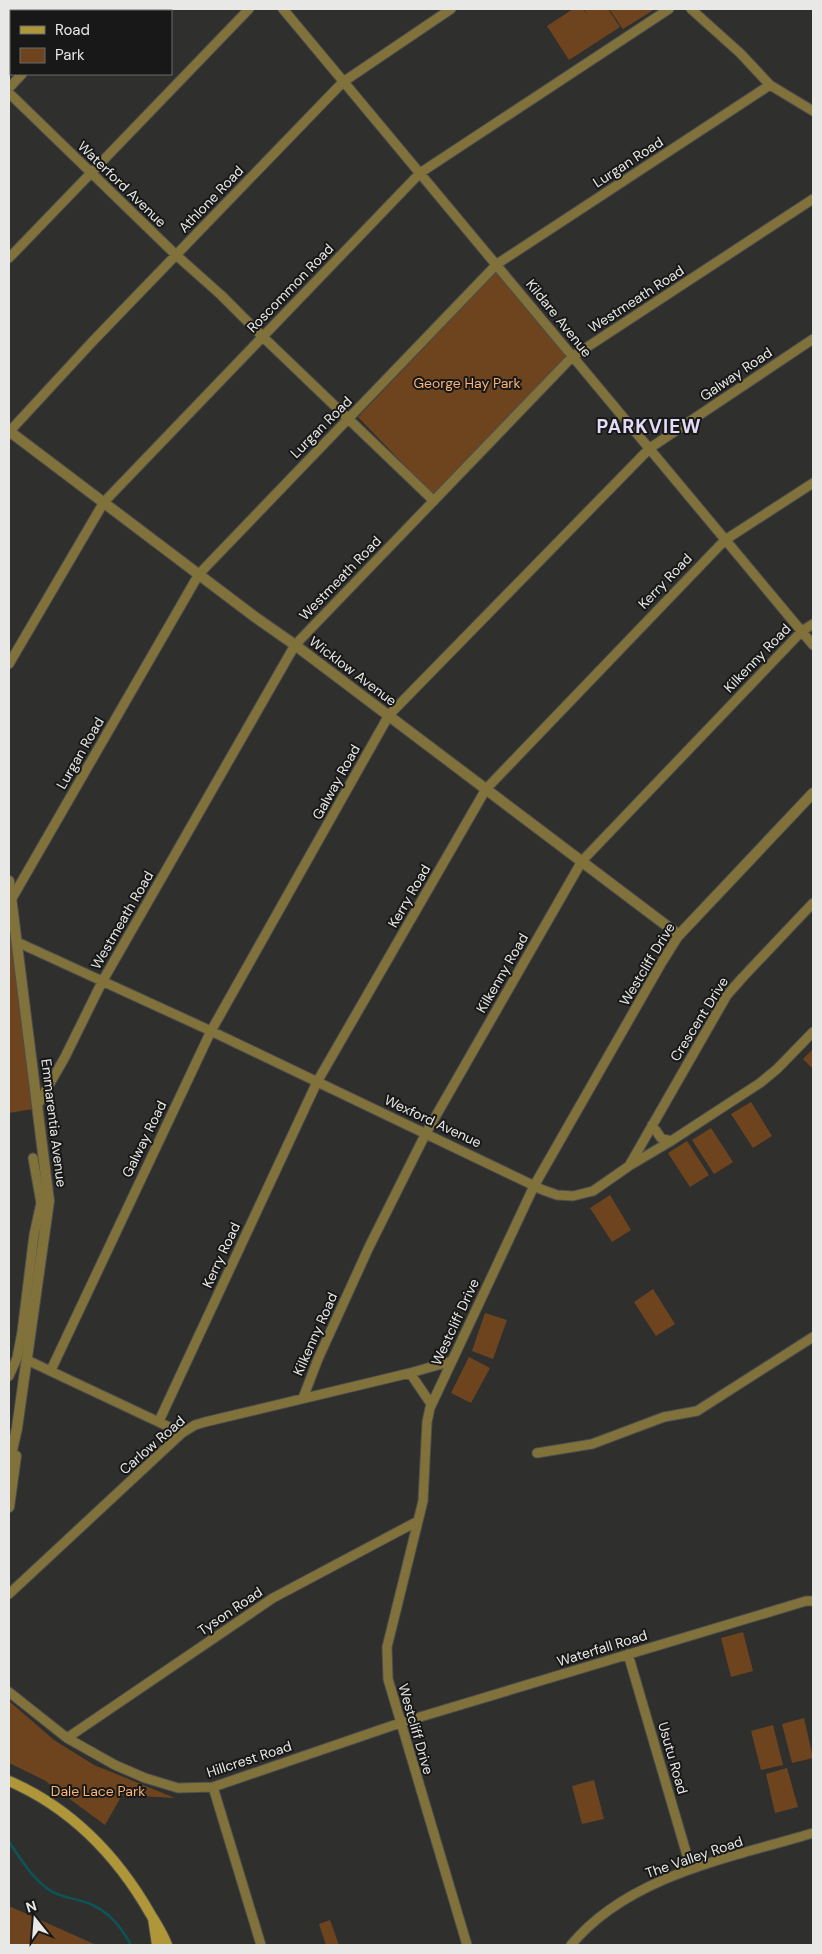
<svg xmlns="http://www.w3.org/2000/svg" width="822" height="1954" viewBox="0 0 822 1954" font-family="'DM Sans',sans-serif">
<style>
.green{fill:#6d441e}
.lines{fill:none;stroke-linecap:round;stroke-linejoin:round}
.stream{stroke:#0c5556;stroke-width:2.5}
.minor-casing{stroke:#4d4e4c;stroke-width:11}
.tertiary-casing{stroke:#4d4e4c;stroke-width:12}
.secondary-casing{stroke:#4d4e4c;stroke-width:12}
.minor{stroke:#81723c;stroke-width:9}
.tertiary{stroke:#81723c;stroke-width:10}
.secondary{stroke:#af9739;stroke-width:10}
.labels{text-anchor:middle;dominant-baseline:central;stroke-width:4;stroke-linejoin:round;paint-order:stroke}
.street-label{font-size:14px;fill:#e8e9e7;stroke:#171817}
.park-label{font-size:14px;fill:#fab478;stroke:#171817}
.district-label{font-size:19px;font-weight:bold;letter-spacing:1px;fill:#e3dbf8;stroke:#171817}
</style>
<rect width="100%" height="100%" fill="#2f302e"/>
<path class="green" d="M573 9H583L588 16 584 9H608L620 27 569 60 547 26Z
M609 9H655L623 29Z
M496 272 571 356 435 497 358 417Z
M9 880 33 1109 9 1113Z
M813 1049V1069L803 1059Z
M751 1102 772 1136 753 1148 731 1114Z
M711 1128 733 1162 714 1174 692 1140Z
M687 1141 709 1175 690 1187 668 1153Z
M610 1195 631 1230 612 1242 590 1208Z
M653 1289 675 1324 656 1336 634 1302Z
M485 1313 507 1320 493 1359 472 1351Z
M469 1357 490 1368 471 1403 451 1393Z
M743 1632 753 1671 731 1677 721 1638Z
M9 1701 54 1740 94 1765 175 1798 122 1795 105 1825 44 1780 9 1763Z
M804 1718 813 1758 792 1763 782 1724Z
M773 1725 783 1765 761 1770 751 1731Z
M787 1768 798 1807 775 1813 766 1774Z
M594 1780 604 1819 582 1824 572 1786Z
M9 1906 94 1944V1945H9Z
M330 1920 339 1945H326L319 1924Z"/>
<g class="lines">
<path class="stream" d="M9 1842C21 1859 31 1877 48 1889 60 1898 75 1898 88 1903 109 1911 121 1927 131 1945"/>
<defs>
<path id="minor" d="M283 9 813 645
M691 9 740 53 770 85 813 111
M82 11 84 9
M9 88 22 74
M9 93 176 255 221 295 263 337 434 501
M9 258 249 9
M9 432 93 341 343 82 451 9
M9 664 104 502 420 173 669 9
M11 900 199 574 497 264 770 85
M17 942 211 1031 543 1190 557 1195 573 1196 593 1191 629 1166 671 1141 760 1083 777 1069 813 1032
M37 1106 65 1057 102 982 295 645 572 357 813 199
M652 1125 661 1138 671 1141
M629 1166 727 995 743 977 813 903
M27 1360 182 1433
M51 1370 211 1031 389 715 650 448 813 339
M410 1373 431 1404
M9 1376 17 1358 22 1332 34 1235 41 1203 33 1158
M303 1398 318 1359 369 1247 426 1133 582 861 802 631 813 624
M159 1421 317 1082 486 789 725 540 813 483
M537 1453 592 1444 664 1417 697 1411 813 1337
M9 1594 182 1433 195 1425 205 1422 410 1373 452 1361
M628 1654 691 1869
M9 1692 67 1738 115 1765 145 1778 178 1788 213 1787 400 1723 806 1601H813
M67 1738 273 1598 418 1521
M213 1787 261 1945
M467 1945 388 1679 387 1647 423 1501 427 1422 430 1408 534 1186 662 962 679 935
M571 1945C629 1875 730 1858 813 1833"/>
<path id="tertiary" d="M9 431 255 617 295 645 679 935 813 793
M9 881 49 1201 17 1428 9 1464
M9 1507 16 1456"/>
<path id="secondary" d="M9 1781C71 1808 118 1857 151 1915 157 1925 163 1934 167 1945
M153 1918 157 1945"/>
</defs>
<use href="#minor" class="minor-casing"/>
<use href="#tertiary" class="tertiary-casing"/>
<use href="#secondary" class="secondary-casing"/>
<use href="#minor" class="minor"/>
<use href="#tertiary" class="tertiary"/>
<use href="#secondary" class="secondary"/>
</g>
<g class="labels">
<g class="street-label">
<text transform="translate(628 162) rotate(-33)">Lurgan Road</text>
<text transform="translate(122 184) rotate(44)">Waterford Avenue</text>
<text transform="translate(211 199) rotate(-46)">Athlone Road</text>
<text transform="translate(290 288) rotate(-46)">Roscommon Road</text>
<text transform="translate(636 299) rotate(-33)">Westmeath Road</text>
<text transform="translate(559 318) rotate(51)">Kildare Avenue</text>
<text transform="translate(736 374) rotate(-34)">Galway Road</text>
<text transform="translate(321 427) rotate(-45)">Lurgan Road</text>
<text transform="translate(340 578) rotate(-46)">Westmeath Road</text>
<text transform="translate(665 581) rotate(-46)">Kerry Road</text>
<text transform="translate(757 658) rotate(-46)">Kilkenny Road</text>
<text transform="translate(353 671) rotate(37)">Wicklow Avenue</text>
<text transform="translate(80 753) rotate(-60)">Lurgan Road</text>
<text transform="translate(336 782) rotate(-61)">Galway Road</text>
<text transform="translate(409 896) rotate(-60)">Kerry Road</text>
<text transform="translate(122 920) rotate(-60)">Westmeath Road</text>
<text transform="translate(647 964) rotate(-59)">Westcliff Drive</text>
<text transform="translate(502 973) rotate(-60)">Kilkenny Road</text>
<text transform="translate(699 1019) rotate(-58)">Crescent Drive</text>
<text transform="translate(433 1121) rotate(25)">Wexford Avenue</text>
<text transform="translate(54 1123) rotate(83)">Emmarentia Avenue</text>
<text transform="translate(144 1139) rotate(-64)">Galway Road</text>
<text transform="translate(221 1255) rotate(-65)">Kerry Road</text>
<text transform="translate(455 1322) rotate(-65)">Westcliff Drive</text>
<text transform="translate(315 1334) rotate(-66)">Kilkenny Road</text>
<text transform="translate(152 1445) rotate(-41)">Carlow Road</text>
<text transform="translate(230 1611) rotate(-34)">Tyson Road</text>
<text transform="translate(602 1648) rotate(-17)">Waterfall Road</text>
<text transform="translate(416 1729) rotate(74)">Westcliff Drive</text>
<text transform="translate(673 1758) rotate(74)">Usutu Road</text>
<text transform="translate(249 1759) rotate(-18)">Hillcrest Road</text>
<text transform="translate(694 1857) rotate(-19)">The Valley Road</text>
</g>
<g class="park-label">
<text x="467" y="383">George Hay Park</text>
<text x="98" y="1791">Dale Lace Park</text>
</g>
<g class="district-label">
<text x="649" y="426">PARKVIEW</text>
</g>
</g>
<rect width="822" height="1954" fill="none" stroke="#e8e9e7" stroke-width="20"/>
<rect x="10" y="10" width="162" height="65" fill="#171817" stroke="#6b6c6a"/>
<rect x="20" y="26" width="25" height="8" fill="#af9739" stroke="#6b6c6a"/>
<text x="55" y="35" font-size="15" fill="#e8e9e7">Road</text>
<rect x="20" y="48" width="25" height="15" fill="#6d441e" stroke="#6b6c6a"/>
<text x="55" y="60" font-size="15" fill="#e8e9e7">Park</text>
<g transform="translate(35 1919) rotate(343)" stroke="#171817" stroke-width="4" paint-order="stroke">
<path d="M0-4L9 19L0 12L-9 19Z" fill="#e8e9e7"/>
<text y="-8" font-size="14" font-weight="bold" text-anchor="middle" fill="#e8e9e7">N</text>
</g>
</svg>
